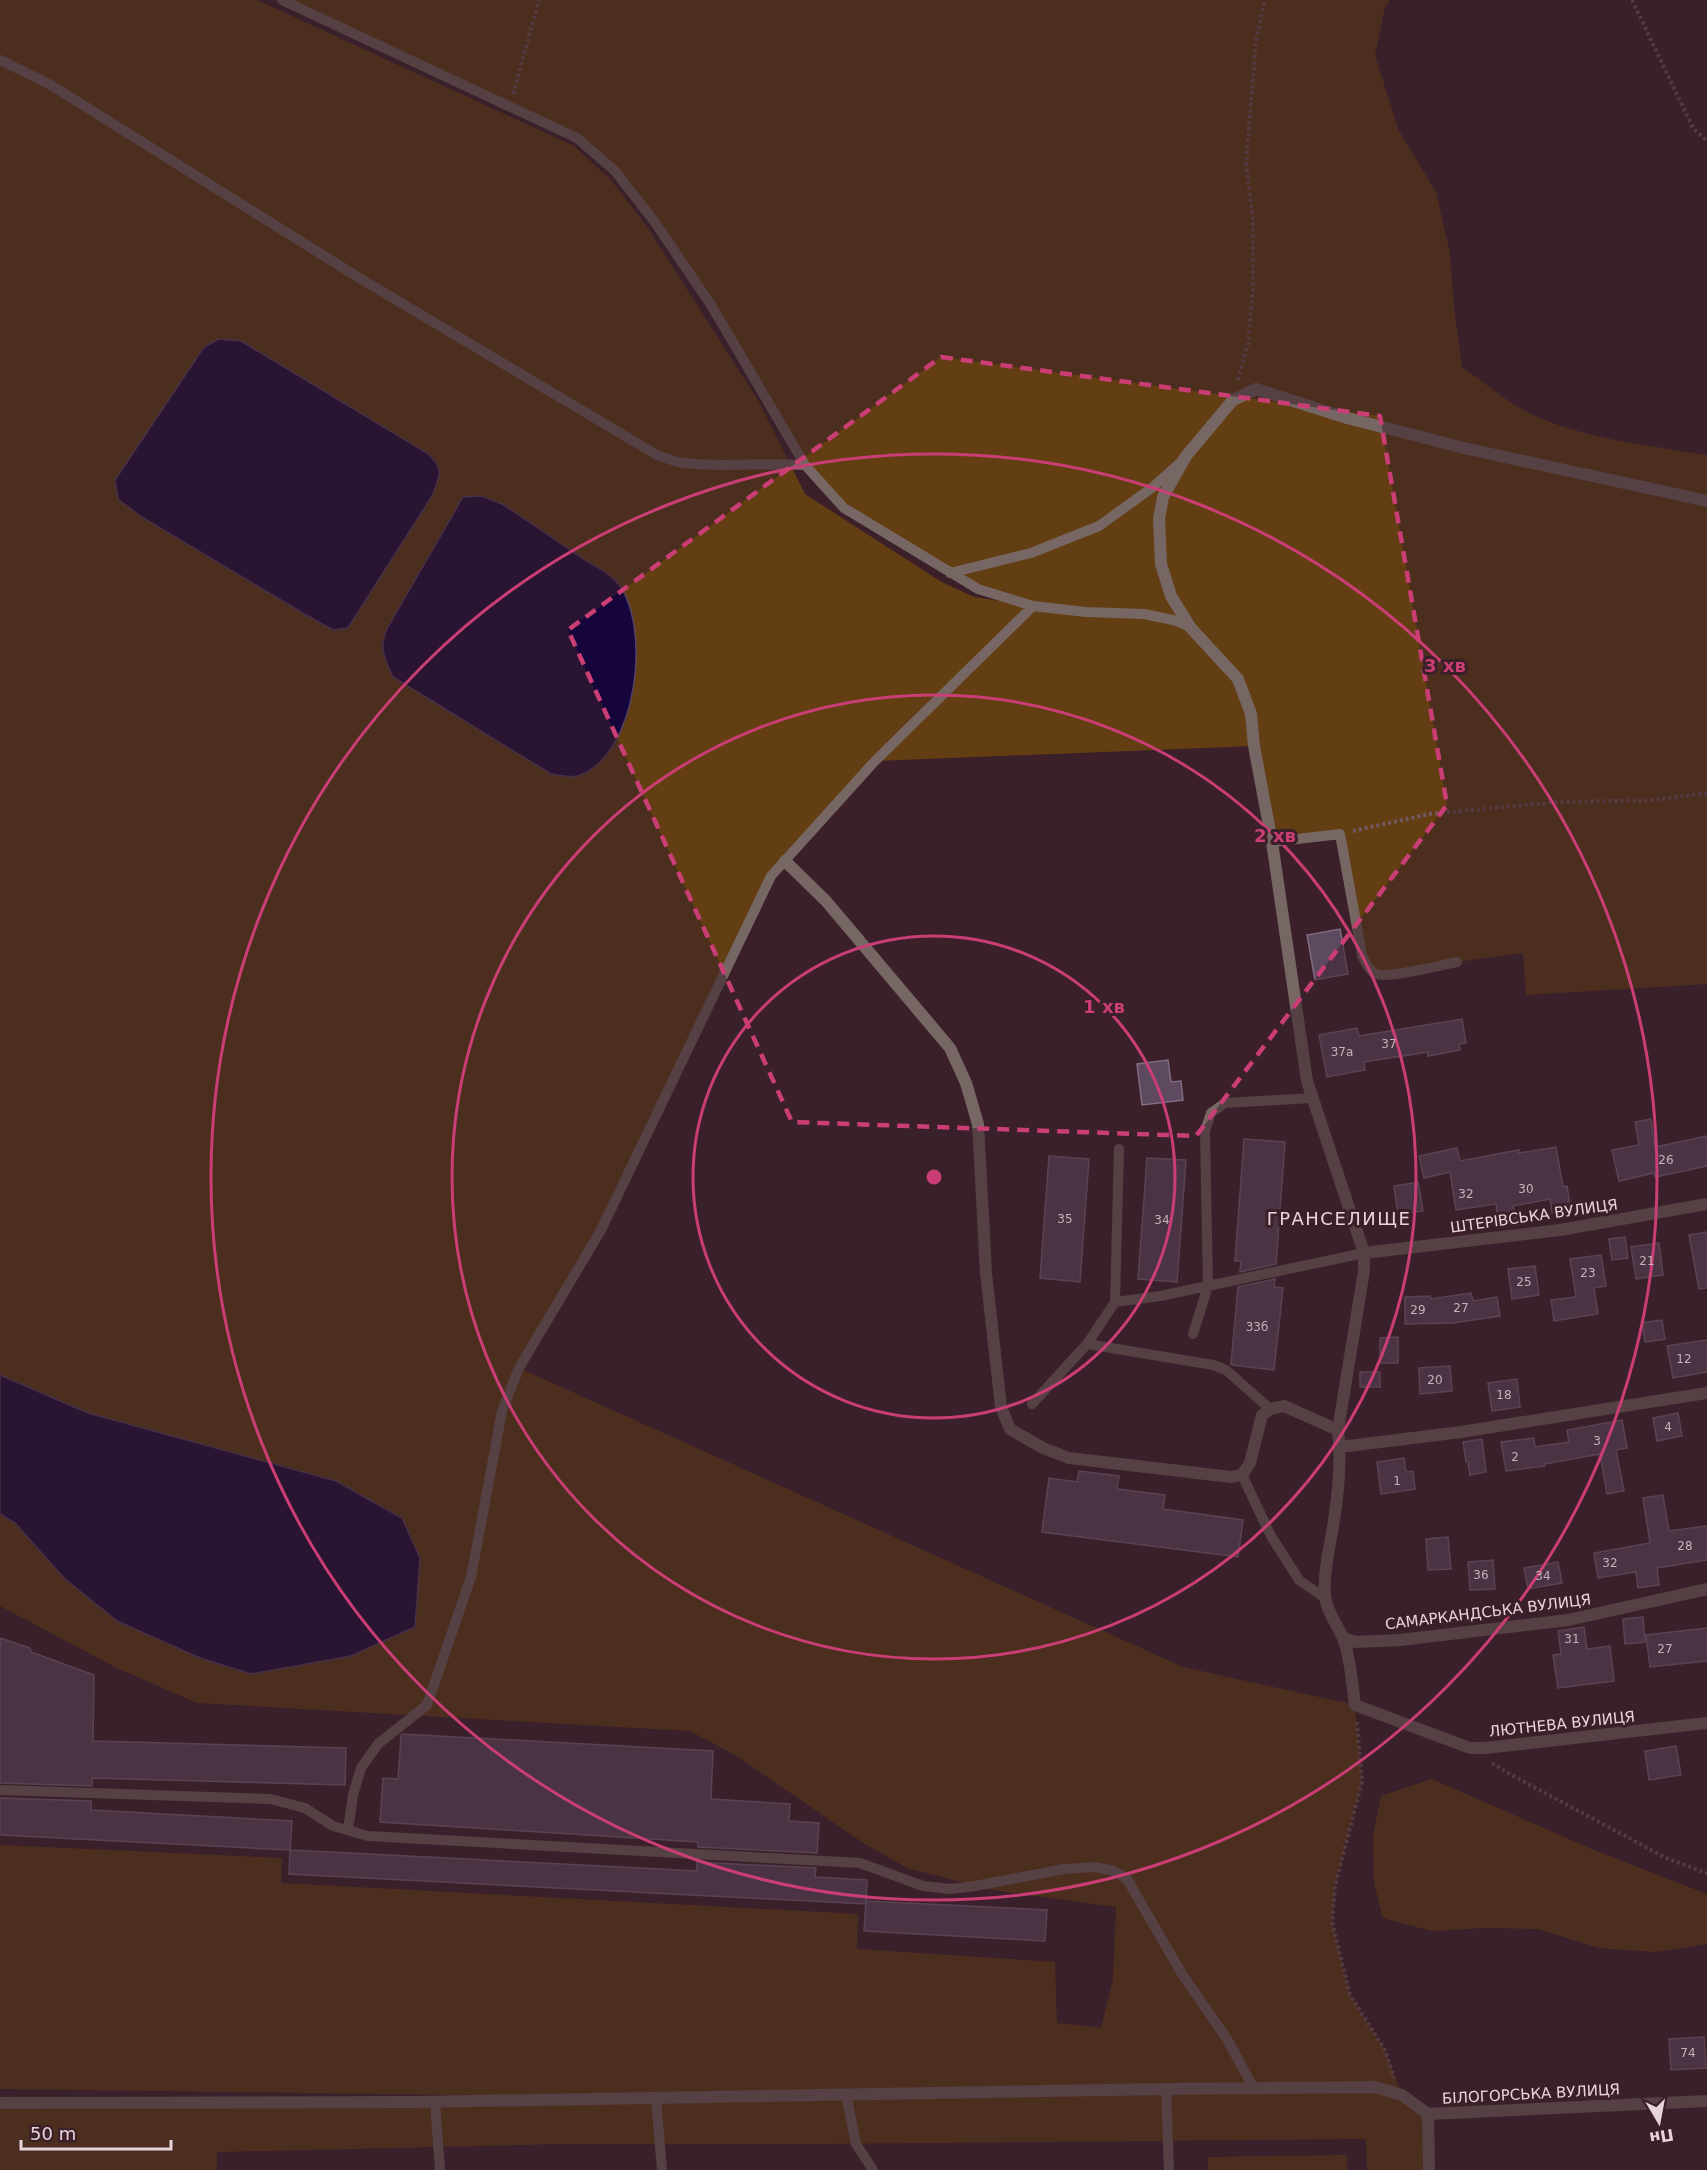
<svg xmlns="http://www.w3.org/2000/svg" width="1707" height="2170" viewBox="0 0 1707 2170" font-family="'DejaVu Sans',sans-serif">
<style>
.green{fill:#633e13;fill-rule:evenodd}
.water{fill:#15053b;stroke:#54436b;stroke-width:1.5}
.building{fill:#5d4960;stroke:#816c84;stroke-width:1.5}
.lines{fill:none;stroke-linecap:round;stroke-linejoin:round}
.path{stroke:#725962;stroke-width:4;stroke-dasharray:3 3;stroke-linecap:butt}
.lane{stroke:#776764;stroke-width:10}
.street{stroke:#776764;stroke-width:12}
.marked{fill:none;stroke:#ca3e75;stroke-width:4.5;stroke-dasharray:12 8;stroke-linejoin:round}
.ring{fill:none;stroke:#ca3e75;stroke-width:3}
.labels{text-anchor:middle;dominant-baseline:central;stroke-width:6;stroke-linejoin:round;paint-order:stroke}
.number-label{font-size:12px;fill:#c5b2bc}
.street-label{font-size:15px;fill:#e8d5db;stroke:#3b202a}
.quarter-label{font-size:18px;letter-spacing:1.5px;fill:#e8d5db;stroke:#3b202a}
.centre{fill:#ca3e75;stroke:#3b202a;stroke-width:3}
.ring-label{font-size:18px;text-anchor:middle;font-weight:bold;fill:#ca3e75;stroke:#3b202a;stroke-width:6;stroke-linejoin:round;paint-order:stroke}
</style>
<rect width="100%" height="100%" fill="#3b202a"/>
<path class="green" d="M0 0H257L574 146 610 179 646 225 759 402 805 494 940 581 974 597 1028 605 978 589 844 508 805 465 711 305 615 171 577 138 282 0H1390L1385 7 1375 55 1398 129 1436 192 1450 253 1454 308 1462 367C1483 381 1504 400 1527 412 1582 439 1647 445 1707 455V984L1526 995 1523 953 1457 962 1388 975 1367 966 1340 834 1272 842 1254 746 875 761 771 876 601 1230 519 1368 1183 1667 1355 1705 1362 1782 1335 1886 1332 1922 1350 1995 1385 2050 1402 2095 1428 2114 1429 2170H1367L1366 2139 811 2144H559L217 2152V2170H0V2103L630 2097 0 2089V1845L282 1858 281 1883 858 1914 857 1949 1055 1962 1057 2023 1101 2028 1113 1979 1116 1907 992 1890 907 1868 862 1842 735 1755 690 1731 197 1703 115 1667 0 1606V1514L15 1523 65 1579 117 1621 200 1658 420 1558 402 1518 336 1481 88 1413 0 1375ZM219 339 241 341 427 453 437 462 333 630 140 516 118 499 115 480 204 347ZM382 640 636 660 633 691 626 721 393 677 384 656Z
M1432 1779 1594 1850 1707 1894V1944L1656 1952 1599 1948 1538 1929 1483 1928 1432 1931 1383 1918 1374 1883 1373 1836 1381 1796Z
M1347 2155V2170H1208V2157Z"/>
<path class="water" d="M219 339 241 341 427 453C445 469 440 475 432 496L348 628 333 630 306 615 140 516 118 499 115 480 204 347Z
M482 496 502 504C530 522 557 541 585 560 595 566 608 572 616 581 653 623 638 756 578 776 571 778 559 775 551 774L393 677C384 657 378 648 388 627L463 497Z
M0 1375 88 1413 336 1481 402 1518 420 1558 415 1627 351 1656 251 1674 200 1658 117 1621 65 1579 15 1523 0 1514Z"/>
<path class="building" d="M1340 929 1348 974 1315 980 1307 935Z
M1462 1019 1466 1043 1459 1044 1460 1050 1428 1056V1052L1364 1062 1365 1070 1327 1077 1319 1035 1357 1028 1359 1036Z
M1168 1060 1171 1082 1181 1081 1183 1100 1142 1105 1137 1064Z
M1651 1119 1655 1147 1707 1136V1166L1655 1177 1654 1173 1619 1181 1612 1150 1639 1145 1635 1122Z
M1244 1139 1285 1142 1276 1264 1240 1272 1241 1261H1235Z
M1556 1147 1563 1187 1567 1186 1571 1211 1552 1213 1550 1199 1513 1206 1516 1221 1499 1224 1496 1204 1456 1210 1450 1172 1424 1178 1419 1156 1457 1148 1460 1161 1519 1150V1153Z
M1049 1156 1089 1159 1080 1282 1040 1278Z
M1147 1158 1186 1160 1177 1282 1138 1279Z
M1418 1182 1423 1211 1398 1215 1394 1186Z
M1707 1232V1288L1699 1289 1689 1235Z
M1625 1237 1628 1258 1612 1260 1609 1239Z
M1659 1243 1663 1275 1636 1279 1631 1247Z
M1601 1255 1606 1286 1594 1288 1598 1314 1554 1321 1551 1300 1576 1297 1570 1259Z
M1535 1266 1539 1295 1512 1299 1508 1269Z
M1275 1279 1274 1287 1283 1288 1274 1370 1232 1365 1231 1364 1238 1287Z
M1471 1293 1473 1301 1497 1297 1500 1316 1453 1323 1405 1324V1297L1430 1296 1431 1299Z
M1662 1320 1665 1339 1645 1342 1642 1323Z
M1398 1337V1363H1380V1338Z
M1707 1340V1372L1673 1378 1667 1346Z
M1450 1366 1452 1391 1420 1394 1419 1368Z
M1360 1372H1380V1387H1360Z
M1517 1379 1520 1407 1492 1411 1488 1383Z
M1678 1413 1682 1436 1657 1441 1653 1418Z
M1622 1420 1627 1448 1616 1450 1624 1491 1607 1494 1600 1454 1544 1464 1545 1466 1506 1471 1501 1442 1534 1438 1535 1447 1569 1442 1567 1430Z
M1482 1439 1486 1472 1470 1475 1468 1462H1466L1463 1442Z
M1404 1458 1406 1472 1413 1471 1415 1489 1381 1494 1377 1462Z
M1079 1471 1119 1476 1117 1489 1165 1495 1163 1509 1243 1520 1238 1557 1042 1532 1049 1478 1077 1482Z
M1663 1495 1669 1531 1707 1526V1560L1657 1568 1659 1585 1638 1588 1636 1572 1598 1578 1594 1553 1650 1543 1643 1498Z
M1448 1537 1451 1569 1428 1570 1426 1539Z
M1493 1560 1495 1589 1470 1590 1468 1562Z
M1558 1562 1562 1583 1528 1589 1524 1568Z
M1643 1617 1645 1642 1625 1644 1623 1619Z
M1584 1627 1587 1649 1610 1646 1614 1681 1558 1688 1553 1655 1561 1654 1558 1631Z
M1707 1628V1661L1650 1667 1646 1635Z
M0 1638 30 1648 31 1652 94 1675 93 1741 346 1748 345 1785 92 1778V1786L0 1783Z
M402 1734 713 1751 711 1799 790 1804 789 1821 819 1823 817 1853 698 1847V1842L380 1822 383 1778 398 1779 401 1736Z
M1676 1746 1681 1775 1649 1780 1645 1751Z
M0 1798 91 1801V1810L292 1821 290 1850 0 1835Z
M290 1850 697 1871V1862L816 1868 815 1877 867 1880 866 1904 289 1874Z
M866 1901 1047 1910 1045 1941 864 1931Z
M1704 2037 1706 2068 1671 2070 1669 2039Z"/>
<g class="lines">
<path class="path" d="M1632 0 1693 128 1707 141
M513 94 539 0
M1238 380 1248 343 1253 290V219L1246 163 1256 41 1265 0
M1353 831 1429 814 1558 802 1652 800 1707 793
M1357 1722 1362 1782 1335 1886 1332 1922 1350 1995 1385 2050 1394 2078
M1492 1763 1506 1772 1668 1859 1707 1873"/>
<path class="lane" d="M282 0 577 138 615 171 654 221 711 305 805 465 844 508 978 589 1033 606 1086 612 1144 614 1173 620 1190 627
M0 60 51 85 361 279 657 455C666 458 675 462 684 463 724 468 765 462 805 465
M950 573 1031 553 1099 526 1153 487 1181 462
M1272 842 1340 834 1362 955C1365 961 1368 970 1376 974 1388 979 1441 965 1457 962
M1115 1302 1119 1149
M1193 1334 1208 1286 1205 1131 1211 1113 1225 1103 1311 1098
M1087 1344 1115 1302 1160 1296 1364 1253
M1032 1404 1087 1344 1213 1365 1226 1370 1270 1409
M1242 1475 1271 1536 1299 1580 1325 1598
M0 1790 270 1799 305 1808 333 1826 368 1836 860 1863 923 1886 950 1889 975 1886 1064 1869 1095 1867 1114 1871 1127 1879 1182 1974 1227 2039 1253 2087
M348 1830 353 1795 361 1768 378 1744 427 1705 471 1577 502 1411 519 1368 601 1230 771 876 875 761 1033 606
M1166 2089 1169 2170
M846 2094 856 2144 873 2170
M656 2098 662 2170
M435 2102 440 2170"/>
<path class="street" d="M1707 501 1464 448 1347 418 1256 389 1233 400 1186 456 1163 497 1159 519 1161 564 1171 596 1190 627 1238 679 1251 714 1254 746 1272 842 1307 1081 1364 1253V1271L1338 1430C1341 1457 1339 1486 1335 1513 1332 1540 1323 1567 1325 1595 1326 1612 1339 1626 1344 1641 1351 1661 1352 1684 1355 1705L1470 1748H1485L1707 1723
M785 861 826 901 950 1048 966 1083 978 1124 986 1273 1001 1407 1010 1429 1043 1448 1069 1458 1231 1477 1242 1475 1250 1463 1262 1415 1270 1409 1284 1406 1338 1430
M1364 1253 1560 1230 1707 1204
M1340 1447 1461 1432 1707 1393
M1343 1638 1356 1642 1400 1640 1568 1620 1707 1589
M0 2103 416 2102 1166 2089 1375 2087 1402 2095 1428 2114
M1428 2114 1707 2101
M1428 2114 1429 2170"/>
</g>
<path d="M0 0H1707V2170H0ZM941 357 1380 416 1447 805 1196 1136 792 1122 568 630Z" fill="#3b202a" fill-opacity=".55" fill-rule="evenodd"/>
<path class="marked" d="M941 357 1380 416 1447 805 1196 1136 792 1122 568 630Z"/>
<g class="ring">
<circle cx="934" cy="1177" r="241"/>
<circle cx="934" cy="1177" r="482"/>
<circle cx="934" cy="1177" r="723"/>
</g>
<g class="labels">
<g class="number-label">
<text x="1389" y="1044">37</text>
<text x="1342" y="1052">37а</text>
<text x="1666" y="1160">26</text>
<text x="1526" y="1189">30</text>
<text x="1466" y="1194">32</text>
<text x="1065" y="1219">35</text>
<text x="1162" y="1220">34</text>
<text x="1647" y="1261">21</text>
<text x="1588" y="1273">23</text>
<text x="1524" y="1282">25</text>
<text x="1461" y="1308">27</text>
<text x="1418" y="1310">29</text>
<text x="1257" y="1327">33б</text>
<text x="1684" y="1359">12</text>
<text x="1435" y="1380">20</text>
<text x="1504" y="1395">18</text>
<text x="1668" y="1427">4</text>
<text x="1597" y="1441">3</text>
<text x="1515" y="1457">2</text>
<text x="1397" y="1481">1</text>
<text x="1685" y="1546">28</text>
<text x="1610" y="1563">32</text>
<text x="1481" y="1575">36</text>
<text x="1543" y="1576">34</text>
<text x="1572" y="1639">31</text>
<text x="1665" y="1649">27</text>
<text x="1688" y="2053">74</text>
</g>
<g class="street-label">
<text transform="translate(1534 1216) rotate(-8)">ШТЕРІВСЬКА ВУЛИЦЯ</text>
<text transform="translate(1488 1612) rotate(-7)">САМАРКАНДСЬКА ВУЛИЦЯ</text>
<text transform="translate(1562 1724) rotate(-6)">ЛЮТНЕВА ВУЛИЦЯ</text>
<text transform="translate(1531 2094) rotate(-3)">БІЛОГОРСЬКА ВУЛИЦЯ</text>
</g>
<g class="quarter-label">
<text x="1339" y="1218">ГРАНСЕЛИЩЕ</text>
</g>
</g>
<circle cx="934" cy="1177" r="9" class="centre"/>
<g class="ring-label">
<text x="1445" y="672">3 хв</text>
<text x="1275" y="842">2 хв</text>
<text x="1104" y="1013">1 хв</text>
</g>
<g transform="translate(1659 2122) rotate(170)" stroke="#3b202a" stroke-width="4.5" paint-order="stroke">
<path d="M0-4.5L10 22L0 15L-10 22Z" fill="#e8d5db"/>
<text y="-9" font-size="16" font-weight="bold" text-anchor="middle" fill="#e8d5db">Пн</text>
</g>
<path d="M21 2140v9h150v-9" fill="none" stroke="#e8d5db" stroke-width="3"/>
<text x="30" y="2140" font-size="18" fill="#e8d5db" stroke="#3b202a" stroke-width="4.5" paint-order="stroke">50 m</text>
</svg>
